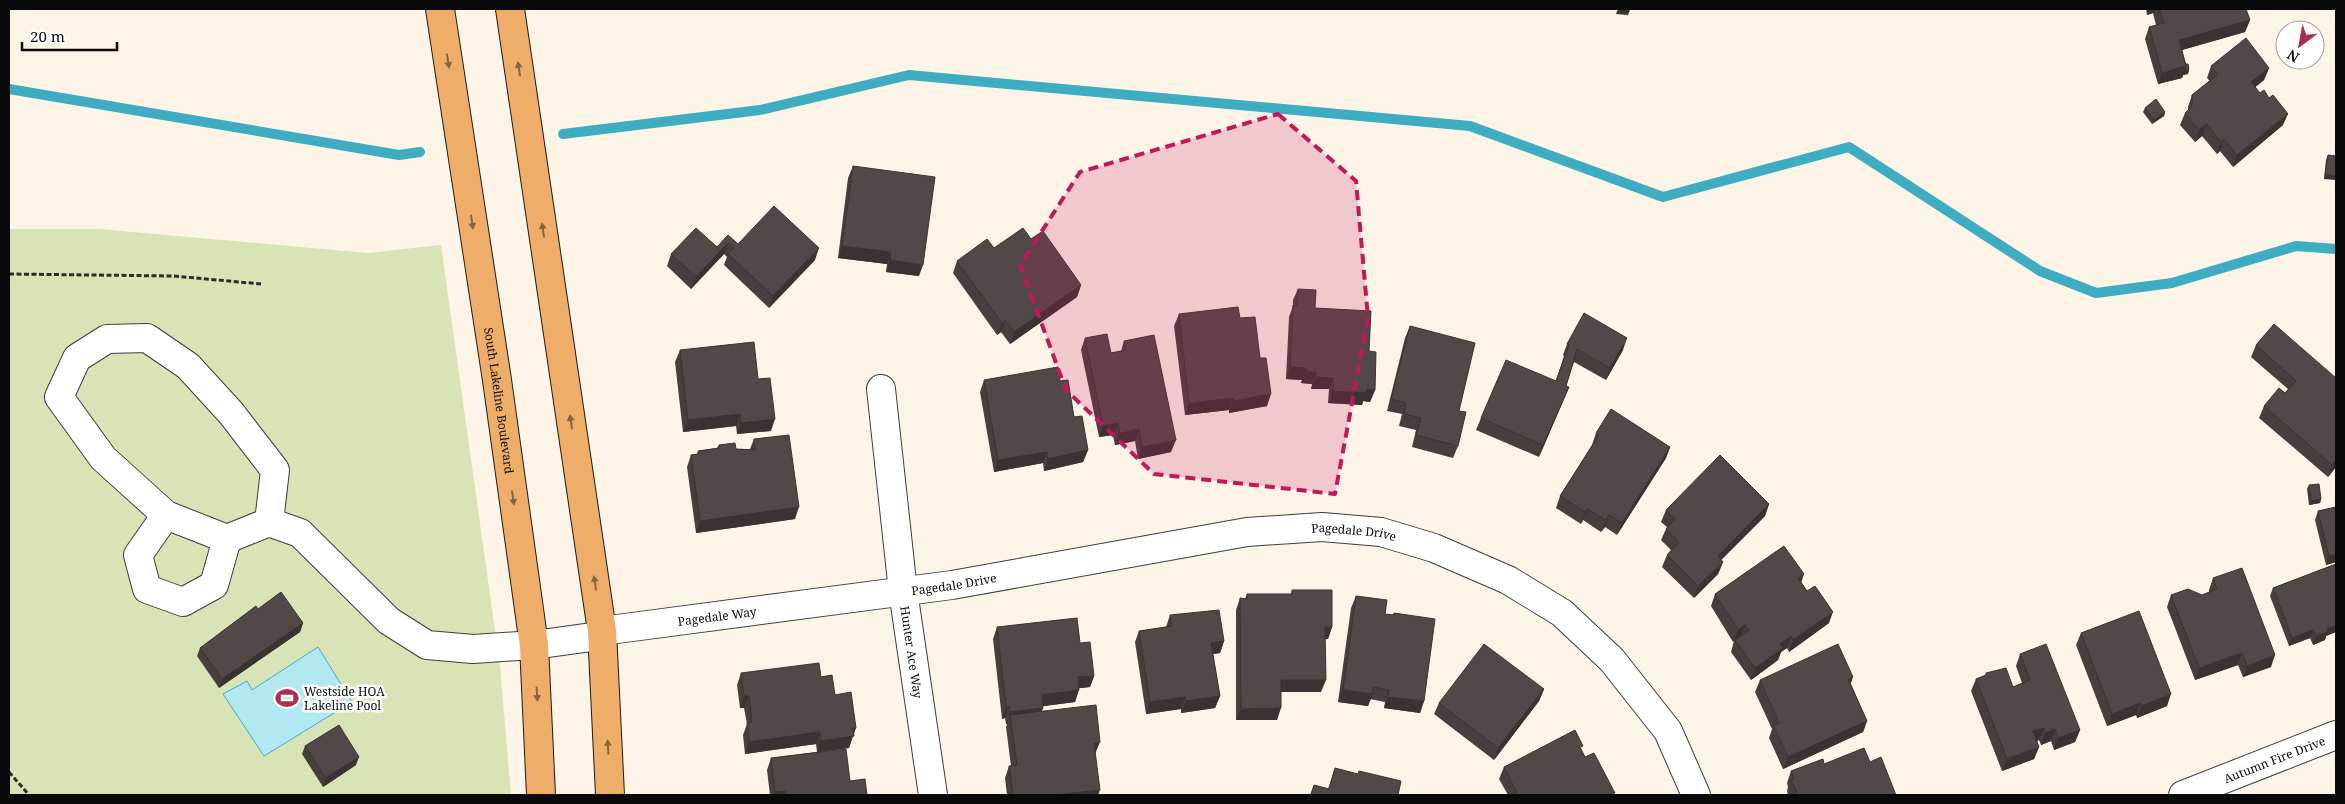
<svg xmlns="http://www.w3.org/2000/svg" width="2345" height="804" viewBox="0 0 2345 804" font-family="'Noto Serif',serif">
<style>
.green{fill:#d9e4b6}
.water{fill:#b1e8f1;stroke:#3eadc2}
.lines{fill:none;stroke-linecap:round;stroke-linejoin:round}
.stream{stroke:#3eadc2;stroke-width:10}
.minor-casing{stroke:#3d3d3d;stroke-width:30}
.major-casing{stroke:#1b1b1b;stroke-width:30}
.path{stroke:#2c2c2c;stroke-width:3;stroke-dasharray:5 2.5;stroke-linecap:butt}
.minor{stroke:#fff;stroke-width:28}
.major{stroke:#eead68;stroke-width:28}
.wall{fill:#463f3d}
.shaded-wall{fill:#393332}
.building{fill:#514947;stroke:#393332}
.oneway{fill:#87643e}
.marked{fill:#c2185b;fill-opacity:0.2;stroke:#c2185b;stroke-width:4;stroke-dasharray:10 6;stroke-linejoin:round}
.labels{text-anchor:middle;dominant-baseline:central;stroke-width:5;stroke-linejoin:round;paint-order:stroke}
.street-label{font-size:12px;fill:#0a0a0a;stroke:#fff}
.poi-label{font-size:12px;fill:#0a0a0a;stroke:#fff;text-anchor:start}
</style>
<rect width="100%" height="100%" fill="#fdf4e8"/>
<path class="green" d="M9 229H99L368 253 441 245 500 666 511 795H9Z"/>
<path class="water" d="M318 647 352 702 264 756 223 694 247 681 252 690Z"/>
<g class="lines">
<path class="stream" d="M9 89 399 155 420 152
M563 134 760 110 909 75 1470 126 1663 197 1849 147 2040 271 2096 293 2172 283 2296 246 2336 249"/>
<defs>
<g id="minor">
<path id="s1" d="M881 389 903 591 933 795"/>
<path d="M166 515 138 555 147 589 183 602 214 585 227 539"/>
<path id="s2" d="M269 522 275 470 231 413 188 366 147 338 107 339 77 358 59 397 103 458 166 515 227 539 269 522 300 533 389 621 427 645 473 649 534 645 599 636 602 631 952 585 1247 532 1322 527 1381 532 1434 548 1508 580 1562 613 1612 660 1668 731 1696 795"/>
<path id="s3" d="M2183 795 2336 735"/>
</g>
<g id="major">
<path id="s4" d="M440 9 497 380 534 645 541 795"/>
<path d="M510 9 602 631 610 795"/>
</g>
</defs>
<use href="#minor" class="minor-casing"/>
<use href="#major" class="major-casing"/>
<path class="path" d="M9 274 174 276 261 284
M9 772 29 795"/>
<use href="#minor" class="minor"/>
<use href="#major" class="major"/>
</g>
<path class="wall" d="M2146 9H2246L2250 20 2245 32 2182 50 2186 64 2189 69 2188 74 2183 75 2182 78 2158 84 2145 39 2149 27 2156 25 2153 13 2147 15Z
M2211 66 2269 68 2264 80 2255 87 2283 125 2233 167 2220 151 2217 154 2202 136 2195 142 2180 125 2185 113 2188 110V107L2192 95 2210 81 2207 78Z
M2145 108 2165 112 2164 116 2152 124 2143 112Z
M2328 155 2336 156 2324 179 2326 160Z
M853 166 919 276 886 272 887 264 838 258 848 178Z
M728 235 738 244 815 260 769 308 724 265 727 257 724 254 691 289 667 266 671 254 717 247Z
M1031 239 1081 285 1077 297 1010 344 1001 332 997 335 953 273 957 261 994 248Z
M1298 289 1315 308 1369 351 1375 390 1370 402 1363 401 1362 405 1328 403 1329 389H1311L1312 384 1301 383 1302 380 1286 379 1289 317 1293 306V300Z
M1179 314 1240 318 1260 358 1267 406 1229 413V410L1185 415 1174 326Z
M1410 326 1459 411 1458 446 1453 458 1412 447 1416 430 1399 426 1402 414 1387 411 1405 338Z
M1085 338 1111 353 1121 351 1124 341 1171 452 1138 459 1135 441 1115 445 1113 435 1099 437 1081 350Z
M1567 344 1623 350 1606 380 1574 362 1566 386 1569 387 1564 399 1539 457 1476 430 1481 418 1556 381 1564 356 1563 355Z
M2256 345 2336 378V467L2328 477 2259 418 2264 406 2285 393 2288 389 2251 357Z
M680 350 758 379 771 431 737 434 736 426 683 432 675 362Z
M984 380 1060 381 1088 450 1083 462 1044 471 1043 463 994 472 980 392Z
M1596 433 1670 447 1666 458 1617 535 1605 527 1601 532 1583 520 1581 524 1556 508 1560 496 1592 445Z
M754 439 795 519 696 533 687 467 691 455 697 454 698 451 717 448 719 445 736 449H750Z
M2309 485 2321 499 2320 503 2309 505 2307 489Z
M1769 504 1765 516 1721 560 1723 562 1718 574 1694 598 1662 567 1667 555 1671 550 1661 540 1666 529 1667 527 1661 522 1666 510Z
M2336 507V562L2326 565 2315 520 2318 511Z
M2336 564V632L2326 636 2325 640 2313 645 2310 638 2289 646 2270 596 2273 588Z
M2213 578 2271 667 2243 677 2238 665 2195 680 2167 607 2171 595H2202L2209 592V590Z
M1801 582 1829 623 1789 652 1787 648 1781 652 1778 660 1751 680 1731 652 1734 641 1733 642 1711 606 1715 594Z
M1292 590 1332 627 1328 639H1325L1321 692H1281L1277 720H1236V610L1240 598 1245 599 1247 594H1291Z
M1356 596 1385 614 1393 615 1394 613 1424 701 1420 713 1384 708 1385 702 1370 699 1368 706 1338 702 1351 608Z
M258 609 303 623 300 632 219 688 197 656 200 648Z
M1170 615 1224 641 1220 653 1213 654 1220 696 1215 708 1181 713V709L1146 714 1135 642 1139 631 1166 627Z
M997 627 1080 643 1094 676 1090 687 1079 688 1075 702 1043 706 1042 711 1095 753 1098 795H1007L1005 778 1009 766H1011L1006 727 1007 724H1006L1005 718 1002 719 1001 710 993 639Z
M2081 633 2167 706 2137 718 2136 715 2107 726 2076 645Z
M2020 654 2080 730 2075 742 2054 750 2051 741 2041 745 2039 740 2037 741 2039 747 2034 759 2002 771 1971 691 1976 679 1985 676 1986 673 2013 687 2022 683 2016 666Z
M741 673 821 677 835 695 853 734 849 748 819 752 850 781 867 795H770L767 770 771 758 817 752 816 744 745 754 743 735 747 724 744 708H740L737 685Z
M1760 680 1851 684 1867 721 1863 732 1783 769 1769 738 1772 729 1755 692Z
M1544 689 1539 701 1494 760 1434 714 1439 703Z
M305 746 356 765 323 787 302 754Z
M1581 750 1585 757 1614 795H1508L1499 779 1504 767Z
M1870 762 1896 795H1788L1787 791 1788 787 1787 783 1791 771 1824 764Z
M1335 768 1398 795H1310L1314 785 1328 789Z"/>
<path class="shaded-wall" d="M1618 9 1630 10 1628 15 1616 14Z
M2150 9H2155L2153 13 2147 15Z
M2250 20 2245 32 2175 52 2179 40Z
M2186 66 2189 69 2188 74 2183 75 2182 78 2158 84 2162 73Z
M2269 68 2264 80 2247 94 2251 82Z
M2165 112 2164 116 2152 124 2154 120Z
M2288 114 2283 125 2233 167 2237 155Z
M2207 124 2202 136 2195 142 2199 130Z
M2224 139 2220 151 2217 154 2221 142Z
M2325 174 2336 176V180L2324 179Z
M728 243 724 254 691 289 696 277Z
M842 246 891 252 887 264 838 258Z
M819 248 815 260 769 308 773 296Z
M890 260 923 265 919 276 886 272Z
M1081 285 1077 297 1010 344 1014 332Z
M1005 320 1001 332 997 335 1002 323Z
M1627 338 1623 350 1606 380 1610 368Z
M1290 367 1306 368 1302 380 1286 379Z
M1306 372H1316L1312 384 1301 383Z
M1316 377 1333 378 1329 389H1311Z
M1569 387 1564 399 1539 457 1543 445Z
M1367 389 1375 390 1370 402 1363 401 1362 405 1328 403 1333 391Z
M1271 394 1267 406 1229 413 1233 401Z
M1233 398 1229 410 1185 415 1189 403Z
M740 414 736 426 683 432 688 420Z
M775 419 771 431 737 434 741 423Z
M1118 423 1113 435 1099 437 1103 426Z
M1139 429 1135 441 1115 445 1120 433Z
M1176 440 1171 452 1138 459 1142 447Z
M1670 447 1666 458 1617 535 1622 523Z
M1088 450 1083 462 1044 471 1048 459Z
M1047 452 1043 463 994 472 998 460Z
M2336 460V467L2328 477 2332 465Z
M2321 499 2320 503 2309 505 2311 501Z
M1769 504 1765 516 1713 568 1718 556Z
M799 507 795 519 696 533 700 521Z
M1587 509 1583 520 1581 524 1585 512Z
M1609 515 1605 527 1601 532 1606 520Z
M2336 554V562L2326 565 2329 556Z
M1723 562 1718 574 1694 598 1698 586Z
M1804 574 1800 586 1798 578Z
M1833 612 1829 623 1789 652 1793 640Z
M303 623 300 632 219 688 222 679Z
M1745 625 1741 636 1735 640 1733 642 1738 630Z
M2336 625V632L2326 636 2325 640 2313 645 2316 636 2327 629Z
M1325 627H1332L1328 639H1321Z
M2313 630 2310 638 2289 646 2292 638Z
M1791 636 1787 648 1781 652 1778 660 1751 680 1755 668 1780 644Z
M1224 641 1220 653 1207 655 1211 643Z
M2242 653 2238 665 2195 680 2199 668Z
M2275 655 2271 667 2243 677 2247 666Z
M1094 676 1090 687 1073 689 1078 677Z
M1853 677 1849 689 1848 679Z
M1281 680H1326L1321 692H1277Z
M1544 689 1539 701 1494 760 1498 748Z
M1079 690 1075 702 1037 707 1042 695Z
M1343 690 1373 694 1368 706 1338 702Z
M2171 694 2167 706 2137 718 2141 706Z
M744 696H749L744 708H740Z
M1220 696 1215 708 1181 713 1186 701Z
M1185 697 1181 709 1146 714 1150 702Z
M1388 697 1424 701 1420 713 1384 708Z
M2140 703 2136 715 2107 726 2112 714Z
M1009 706 1005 718 1002 719 1007 707Z
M1043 708 1039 720 1010 715 1007 724H1006L1010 712Z
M1281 708 1277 720H1236L1241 709Z
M1867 721 1863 732 1783 769 1788 757Z
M853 728H856L849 748 817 752 821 741Z
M2044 728 2039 740 2029 743 2033 731Z
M2055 729 2051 741 2041 745 2045 733Z
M2080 730 2075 742 2054 750 2058 738Z
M820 732 816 744 745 754 749 742Z
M1100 742 1095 754 1094 743Z
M2039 747 2034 759 2002 771 2007 759Z
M359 757 356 765 323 787 326 778Z
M1100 790 1098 795H1054Z
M785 791 784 795H774L775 792Z"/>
<path class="building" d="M2159 9H2246L2250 20 2179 40 2186 66 2162 73 2149 27 2164 23Z
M2246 38 2269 68 2251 82 2260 93 2264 90 2269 98 2273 95 2288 114 2237 155 2224 139 2221 142 2207 124 2199 130 2185 113 2192 106V95L2218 74 2211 66Z
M2186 64H2188L2189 69 2185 71 2186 66Z
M2156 99 2165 112 2154 120 2145 108Z
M2328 155 2336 156V176L2325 174Z
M853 166 935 177 923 265 890 260 891 252 842 246Z
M774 206 819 248 773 296 728 254 734 248 728 243 696 277 671 254 696 228 717 247 728 235 738 244Z
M1023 228 1031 239 1043 231 1081 285 1014 332 1005 320 1002 323 957 261 987 239 994 248Z
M1298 289 1316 290 1315 308 1371 311 1369 351 1376 352 1375 390 1367 389 1366 393 1333 391V378L1316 377V372H1306V368L1290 367 1293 305 1297 306Z
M1238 307 1240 318 1255 317 1260 358H1266L1271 394 1233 401V398L1189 403 1179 314Z
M1584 313 1627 338 1610 368 1577 349 1566 386 1569 387 1543 445 1481 418 1506 360 1556 381 1569 345 1567 344Z
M2274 324 2336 378V460L2332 465 2264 406 2279 388 2285 393 2296 381 2256 345Z
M1410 326 1475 343 1459 411 1466 412 1458 446 1416 435 1421 418 1404 414 1406 403 1391 399Z
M1107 334 1111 353 1126 350 1124 341 1154 335 1176 440 1142 447 1139 429 1120 433 1118 423 1103 426 1085 338Z
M754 342 758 379 770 378 775 419 741 423 740 414 688 420 680 350Z
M1058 367 1060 381 1068 380 1074 417 1082 416 1088 450 1048 459 1047 452 998 460 984 380Z
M1611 409 1670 447 1622 523 1609 515 1606 520 1587 509 1585 512 1560 496 1599 435 1596 433Z
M789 435 799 507 700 521 691 455 699 454 698 451 719 448V445L735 443 736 449 755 450 754 439Z
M1720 455 1769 504 1718 556 1723 562 1698 586 1667 555 1679 542 1666 529 1675 519 1666 510Z
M2319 484 2321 499 2311 501 2309 485Z
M2336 507V554L2329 556 2318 511Z
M1784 546 1804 574 1798 578 1807 591 1815 586 1833 612 1793 640 1791 636 1780 644 1783 648 1755 668 1735 640 1749 630 1745 625 1738 630 1715 594Z
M2336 564V625L2327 629 2328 632 2316 636 2313 630 2292 638 2273 588Z
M2242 568 2275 655 2247 666 2242 653 2199 668 2171 595 2188 589 2202 595 2217 589 2213 578Z
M1292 590H1332V627H1325L1326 680H1281V708L1241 709 1240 598 1247 599V594H1292Z
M281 592 303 623 222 679 200 648 256 606 258 609Z
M1356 596 1387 600 1385 614 1394 615V613L1435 619 1424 701 1388 697 1389 690 1373 687V694L1343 690Z
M1219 610 1224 641 1211 643 1220 696 1186 701 1185 697 1150 702 1139 631 1172 626 1170 615Z
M2139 611 2171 694 2141 706 2140 703 2112 714 2081 633Z
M1077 618 1080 643 1090 642 1094 676 1078 677 1079 690 1042 695 1043 708 1010 712 1009 706 1007 707 1005 698 997 627Z
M1484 644 1544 689 1498 748 1439 703Z
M1838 644 1853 677 1848 679 1867 721 1788 757 1773 726 1779 723 1760 680Z
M2046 644 2080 730 2058 738 2055 729 2045 733 2044 728 2033 731 2039 747 2007 759 1976 679 1986 675V673L2006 668 2013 687 2030 680 2020 654Z
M819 663 821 677 832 675 835 695 851 692 856 728H853L854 736 821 741 820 732 749 742 747 723 752 722 749 696H744L741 673Z
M1096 705 1100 742 1094 743 1100 790 1054 795H1013L1009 766 1017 765 1010 715Z
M339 725 359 757 326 778 305 746Z
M1575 730 1583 746 1580 747 1585 757 1594 753 1615 793 1611 795H1513L1517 793 1504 767Z
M1864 748 1870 762 1881 757 1896 795H1798L1791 780 1794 779 1791 771 1823 759 1824 764Z
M846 749 850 781 865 779 867 795H786L785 791 775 792 771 758Z
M1335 768 1358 774 1359 771 1401 781 1398 795H1311L1314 785 1329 789Z"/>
<defs><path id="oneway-solid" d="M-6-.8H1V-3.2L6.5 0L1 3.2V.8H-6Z" transform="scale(1.25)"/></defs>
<g class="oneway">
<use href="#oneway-solid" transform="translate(448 61) rotate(81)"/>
<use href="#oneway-solid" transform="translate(519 69) rotate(-98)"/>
<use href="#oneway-solid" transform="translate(472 222) rotate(82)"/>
<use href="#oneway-solid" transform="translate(543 230) rotate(-98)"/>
<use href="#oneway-solid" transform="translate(571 422) rotate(-98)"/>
<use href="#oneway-solid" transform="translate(513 498) rotate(82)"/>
<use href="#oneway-solid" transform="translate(595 583) rotate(-98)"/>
<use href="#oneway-solid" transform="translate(537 694) rotate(87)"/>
<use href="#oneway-solid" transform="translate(608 747) rotate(-93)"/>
</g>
<path class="marked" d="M1278 114 1356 181 1368 318 1335 494 1154 474 1066 390 1020 265 1080 172Z"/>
<defs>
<symbol id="stadium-bare" viewBox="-9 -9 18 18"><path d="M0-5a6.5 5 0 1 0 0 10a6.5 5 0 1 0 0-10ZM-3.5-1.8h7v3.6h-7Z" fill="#ae2e53" stroke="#fff" stroke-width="2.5" paint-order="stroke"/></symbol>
</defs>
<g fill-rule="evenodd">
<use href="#stadium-bare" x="271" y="682" width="32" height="32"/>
</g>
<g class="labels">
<g class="street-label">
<text stroke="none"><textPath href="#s4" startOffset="396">South Lakeline Boulevard</textPath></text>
<text stroke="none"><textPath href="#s2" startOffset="1769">Pagedale Drive</textPath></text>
<text stroke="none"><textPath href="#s2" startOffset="1364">Pagedale Drive</textPath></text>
<text stroke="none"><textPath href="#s2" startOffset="1125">Pagedale Way</textPath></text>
<text stroke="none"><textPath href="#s1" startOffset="265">Hunter Ace Way</textPath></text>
<text stroke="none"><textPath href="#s3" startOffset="98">Autumn Fire Drive</textPath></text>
</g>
<g class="poi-label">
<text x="304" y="691">Westside HOA<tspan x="304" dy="14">Lakeline Pool</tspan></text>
</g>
</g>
<rect width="2345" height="804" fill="none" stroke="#0a0a0a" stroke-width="20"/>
<g transform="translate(2300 45) rotate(212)"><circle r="24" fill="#ffffff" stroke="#9d9d9d"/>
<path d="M0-4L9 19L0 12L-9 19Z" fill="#ae2e53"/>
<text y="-8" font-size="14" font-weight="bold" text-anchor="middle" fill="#0a0a0a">N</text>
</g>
<path d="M22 42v8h95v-8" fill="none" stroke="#0a0a0a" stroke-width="2.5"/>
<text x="30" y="42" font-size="15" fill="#0a0a0a" stroke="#ffffff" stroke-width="4" paint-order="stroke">20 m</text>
</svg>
